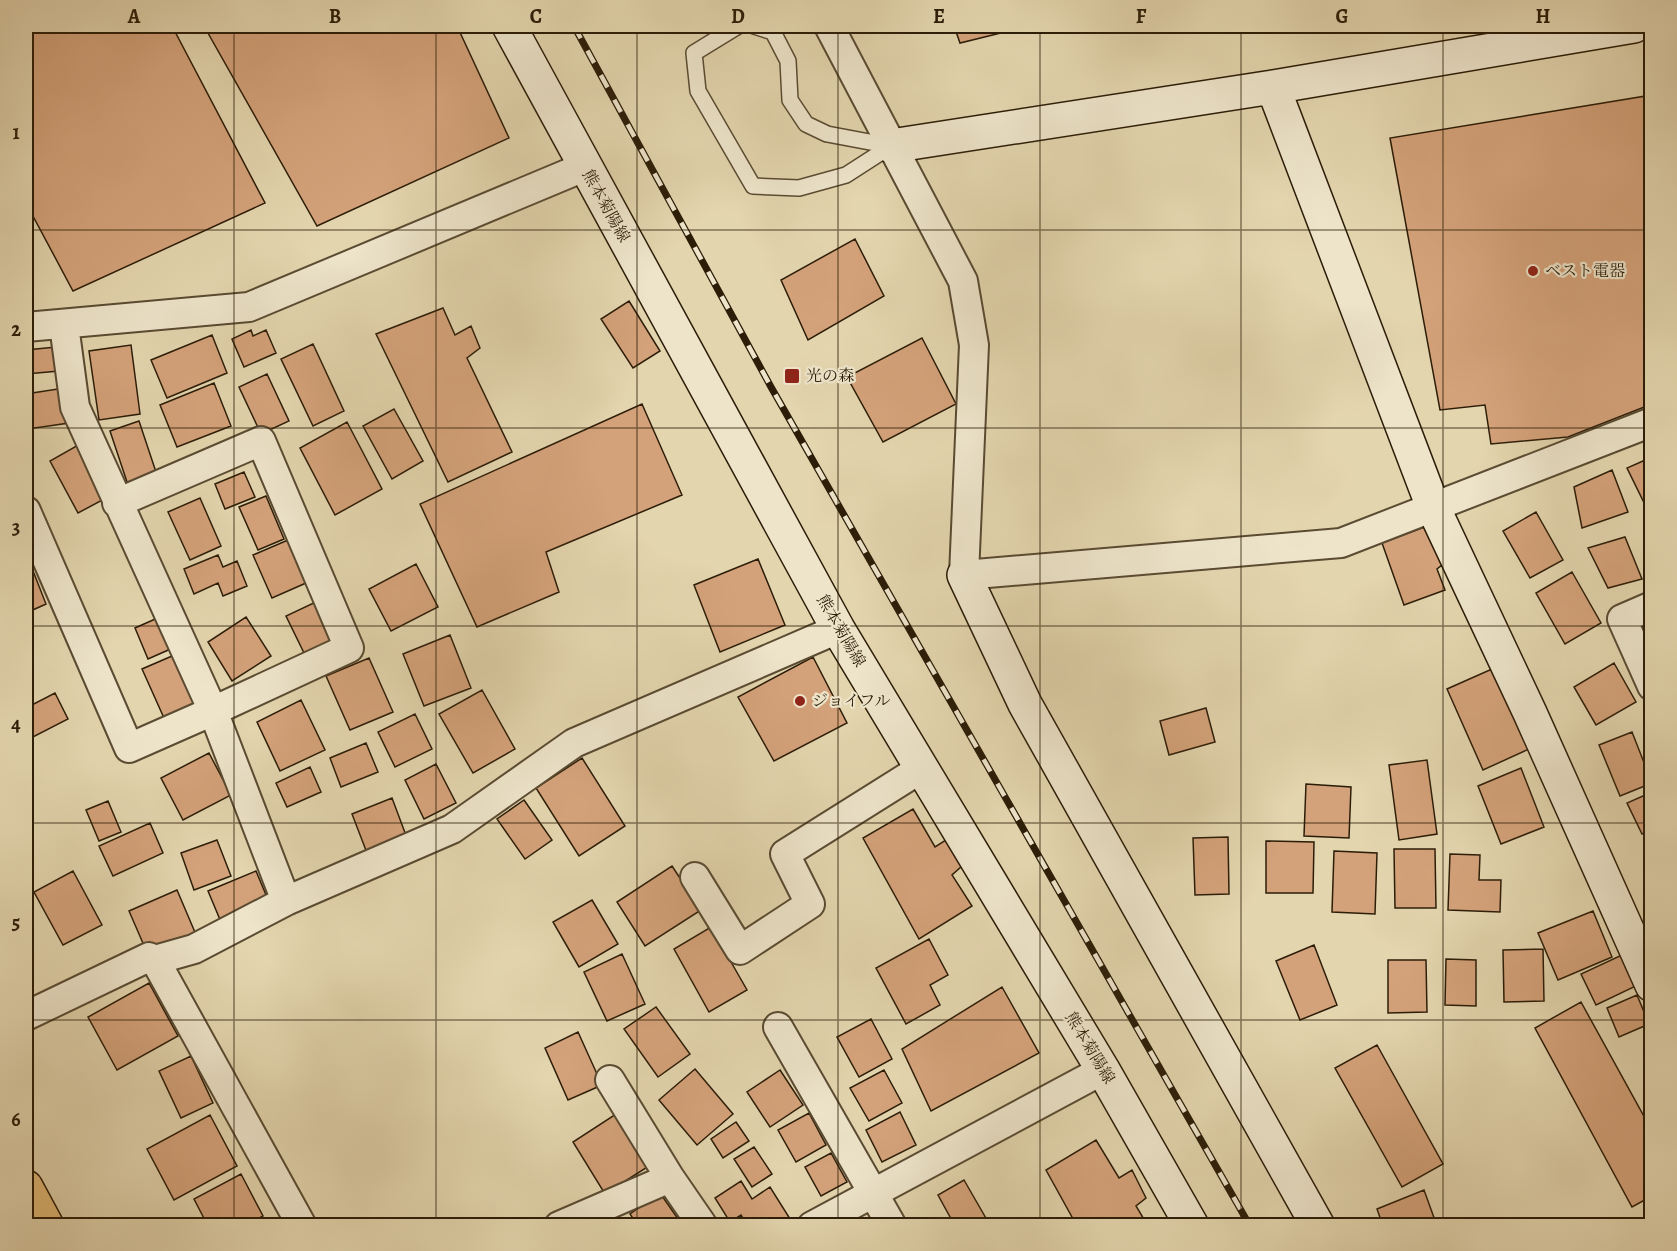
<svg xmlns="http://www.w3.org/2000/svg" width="1677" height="1251" viewBox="0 0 1677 1251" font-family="Alegreya,'Noto Serif JP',serif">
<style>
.building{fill:#d4a27a;stroke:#2c1d08;stroke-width:1.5}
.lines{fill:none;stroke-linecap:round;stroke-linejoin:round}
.lane-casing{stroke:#5a4b32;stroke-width:18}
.street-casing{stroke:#5a4b32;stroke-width:32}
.secondary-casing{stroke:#2c1d08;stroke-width:36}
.highway-casing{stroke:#2c1d08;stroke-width:36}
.lane{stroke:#ede4ca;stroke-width:15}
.street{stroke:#ede4ca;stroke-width:28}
.secondary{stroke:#ede4ca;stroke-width:33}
.highway{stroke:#e2ba77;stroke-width:33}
.rail-casing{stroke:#2c1d08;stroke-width:7}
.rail{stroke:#ede4ca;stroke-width:4.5;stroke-dasharray:14;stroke-linecap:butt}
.grid{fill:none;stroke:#2c1d08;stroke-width:1.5;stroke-opacity:0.55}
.poi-dot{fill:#8f2418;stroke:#ede4ca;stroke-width:2}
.labels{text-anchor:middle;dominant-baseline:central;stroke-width:4.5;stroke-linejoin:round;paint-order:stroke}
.street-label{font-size:16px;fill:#2c1d08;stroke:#ede4ca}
.poi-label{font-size:16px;fill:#2c1d08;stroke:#ede4ca;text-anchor:start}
.neatline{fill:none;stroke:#2c1d08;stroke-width:2}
.grid-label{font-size:20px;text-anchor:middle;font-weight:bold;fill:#2c1d08}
</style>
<rect width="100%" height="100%" fill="#e3d5ae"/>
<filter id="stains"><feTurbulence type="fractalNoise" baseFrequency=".00333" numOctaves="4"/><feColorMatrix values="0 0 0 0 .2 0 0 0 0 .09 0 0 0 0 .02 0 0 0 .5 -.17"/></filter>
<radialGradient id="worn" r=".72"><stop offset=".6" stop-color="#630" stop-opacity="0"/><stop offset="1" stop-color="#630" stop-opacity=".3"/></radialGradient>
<path class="building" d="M46 26H172L265 203 73 291 26 203V36Z
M204 26H457L509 138 317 226Z
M954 26H1029L960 43Z
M1652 95V404L1568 437 1491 444 1485 405 1440 410 1390 138Z
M855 239 884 296 808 340 781 280Z
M629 301 660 351 633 368 601 319Z
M443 308 455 335 471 326 480 348 467 358 512 452 448 482 376 334Z
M251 330 253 336 266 330 276 353 244 367 232 339Z
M212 335 227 373 167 398 151 360Z
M922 338 956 404 883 442 847 377Z
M313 344 344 411 313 426 281 359Z
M131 345 140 414 99 420 89 351Z
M56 347 59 371 26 374V350Z
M267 374 289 421 261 434 239 387Z
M214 383 231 426 177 447 160 405Z
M64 388 69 423 28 429 26 394Z
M642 404 682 495 546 552 559 592 477 627 420 504Z
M394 409 423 461 392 479 363 426Z
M139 421 157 475 128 485 110 431Z
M347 422 382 489 335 515 300 448Z
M80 444 108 497 78 513 50 461Z
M1652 457V519L1627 468Z
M1612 470 1628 512 1582 528 1574 487Z
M244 472 255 497 225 509 215 484Z
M266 496 284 539 258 550 239 507Z
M200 498 221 546 190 560 168 512Z
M1536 512 1563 560 1530 578 1503 531Z
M1435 523 1447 561 1437 569 1445 590 1404 605 1382 543Z
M1625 537 1642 579 1608 588 1588 548Z
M288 540 306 583 272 598 253 555Z
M26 553 46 604 26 613Z
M218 555 223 567 237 561 247 586 223 596 218 583 194 594 184 569Z
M758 559 785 625 720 652 694 585Z
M416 564 438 607 391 631 369 589Z
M1572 572 1601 623 1565 644 1536 593Z
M320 600 341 643 307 659 286 616Z
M162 616 175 647 148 659 135 628Z
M246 617 271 656 232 681 208 642Z
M450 635 471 688 424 706 403 654Z
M179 653 201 702 164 718 142 669Z
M813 657 847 723 774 761 738 697Z
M369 658 393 712 350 730 326 676Z
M1614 663 1636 702 1596 725 1574 687Z
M1492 669 1529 749 1483 770 1447 689Z
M482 690 515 749 473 773 439 714Z
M55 693 68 719 31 738 26 728V708Z
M301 700 325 750 280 771 257 722Z
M1206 708 1215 742 1169 755 1160 721Z
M415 714 432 749 395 767 378 732Z
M1632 732 1652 783 1620 796 1599 745Z
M366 743 378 772 341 787 330 758Z
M209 753 231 795 183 820 161 778Z
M582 758 625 826 579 856 536 788Z
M1427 760 1437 834 1399 840 1389 765Z
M436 764 456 803 424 819 405 780Z
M310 767 321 792 287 807 276 783Z
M1521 768 1544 827 1501 844 1478 786Z
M1306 784 1351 787 1349 838 1304 836Z
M1652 792V829L1642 834 1627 803Z
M392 798 407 838 367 853 352 814Z
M524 800 552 840 525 859 497 819Z
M108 801 121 832 99 841 86 810Z
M913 809 935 847 949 838 962 866 952 875 972 906 919 939 863 838Z
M150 823 163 853 113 876 99 846Z
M1228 837 1229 894 1195 895 1193 838Z
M217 840 231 876 194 890 181 853Z
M1266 841 1314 842 1313 893H1266Z
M1394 849H1435L1436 908H1395Z
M1334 851 1377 853 1375 914 1332 912Z
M1450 854 1480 855 1479 880H1501L1500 912 1448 910Z
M672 866 701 910 645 946 617 902Z
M73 871 102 925 63 945 34 892Z
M256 871 269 902 221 922 208 891Z
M177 890 197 937 149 957 129 911Z
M592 900 618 944 579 967 553 922Z
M1593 911 1612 957 1558 980 1538 933Z
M711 927 747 990 709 1012 674 949Z
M929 939 948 975 930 985 940 1005 906 1024 876 968Z
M1314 945 1337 1005 1300 1020 1276 961Z
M1543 949 1544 1001 1504 1002 1503 950Z
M622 954 645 1004 607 1021 584 972Z
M1624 954 1638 985 1596 1005 1581 974Z
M1446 959 1476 960V1006L1445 1005Z
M1388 960H1426L1427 1012 1388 1013Z
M149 983 178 1036 117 1070 88 1017Z
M1002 987 1039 1053 931 1111 902 1049Z
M1637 995 1649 1024 1619 1037 1607 1008Z
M1581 1002 1652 1131V1196L1632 1207 1535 1028Z
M656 1007 690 1054 658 1077 624 1029Z
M871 1019 892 1059 859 1077 837 1037Z
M578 1032 602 1085 568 1100 545 1048Z
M1377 1045 1443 1164 1402 1187 1335 1068Z
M191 1056 213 1103 181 1118 159 1071Z
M695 1069 733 1114 697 1145 659 1100Z
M780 1070 803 1105 770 1127 747 1092Z
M884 1070 902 1103 869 1121 850 1088Z
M900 1112 916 1145 882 1162 866 1130Z
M809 1113 826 1145 796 1162 778 1130Z
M616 1114 649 1166 605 1194 573 1142Z
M210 1115 237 1166 174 1200 147 1149Z
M736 1122 749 1141 723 1158 711 1139Z
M1096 1140 1119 1178 1132 1170 1146 1198 1136 1206 1148 1226H1077L1046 1170Z
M754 1147 772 1174 752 1187 734 1159Z
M831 1153 847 1182 821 1196 805 1167Z
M241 1174 263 1216 245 1226H208L194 1199Z
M964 1180 987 1220 978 1226H955L938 1195Z
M741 1181 752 1199 770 1187 792 1222 786 1226H748L741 1215 730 1222 715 1198Z
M1424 1190 1437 1226H1383L1377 1209Z
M660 1193 683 1226H638L630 1214Z"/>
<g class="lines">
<defs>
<path id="lane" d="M738 26 694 53 698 91 753 186 799 188 846 175 891 146
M754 26 773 32 788 61 790 100 806 124 827 134 891 146"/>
<path id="street" d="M829 26 963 281 974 345 964 575 1341 543 1652 422
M64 325 75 407 213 711 286 901
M26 327 249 307 584 167
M26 511 129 748 213 711 349 648 261 441 117 503
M1652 606 1622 619 1652 686
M695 877 740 950 810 904 785 854 922 768
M155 960 302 1226
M26 1016 149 957 155 960 194 949 286 901 452 829 574 743 838 629
M778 1027 892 1226
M610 1080 670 1178 703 1226
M559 1226 670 1178
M812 1226 1103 1070"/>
<path id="secondary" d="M509 26 838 629 1103 1070 1192 1226
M1273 87 1433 507 1530 713 1652 985
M891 146 1273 87 1634 26
M964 575 1025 704 1318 1226"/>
<path id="highway" d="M26 1187 47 1226"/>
</defs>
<use href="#lane" class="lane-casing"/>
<use href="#street" class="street-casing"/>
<use href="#secondary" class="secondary-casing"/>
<use href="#highway" class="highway-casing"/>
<use href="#lane" class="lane"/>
<use href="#street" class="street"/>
<use href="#secondary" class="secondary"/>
<use href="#highway" class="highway"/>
<defs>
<path id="rail" d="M574 26 771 387 1250 1226"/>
</defs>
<use href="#rail" class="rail-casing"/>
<use href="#rail" class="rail"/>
</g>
<path class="grid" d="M234 26V1226M436 26V1226M637 26V1226M838 26V1226M1040 26V1226M1241 26V1226M1443 26V1226M26 230H1652M26 428H1652M26 626H1652M26 823H1652M26 1020H1652"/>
<g class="poi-dot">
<circle cx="1533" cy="271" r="6"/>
<rect x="784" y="368" width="16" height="16" rx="3"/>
<circle cx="800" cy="701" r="6"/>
</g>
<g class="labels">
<g class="street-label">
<text transform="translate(606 206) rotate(61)">熊本菊陽線</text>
<text transform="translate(841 631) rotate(60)">熊本菊陽線</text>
<text transform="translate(1090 1048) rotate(59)">熊本菊陽線</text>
</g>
<g class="poi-label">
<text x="1545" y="271">ベスト電器</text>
<text x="806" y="376">光の森</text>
<text x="812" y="701">ジョイフル</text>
</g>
</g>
<rect width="1677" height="1251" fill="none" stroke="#e3d5ae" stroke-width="66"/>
<rect x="33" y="33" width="1611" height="1185" class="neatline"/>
<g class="grid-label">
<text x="134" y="23">A</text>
<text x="335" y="23">B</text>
<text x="536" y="23">C</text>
<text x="738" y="23">D</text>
<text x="939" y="23">E</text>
<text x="1141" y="23">F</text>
<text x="1342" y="23">G</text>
<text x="1543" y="23">H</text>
<text x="16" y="139">1</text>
<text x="16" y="336">2</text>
<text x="16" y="534">3</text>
<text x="16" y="731">4</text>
<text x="16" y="929">5</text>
<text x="16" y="1126">6</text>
</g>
<rect width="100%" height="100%" filter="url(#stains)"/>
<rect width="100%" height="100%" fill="url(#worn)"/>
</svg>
